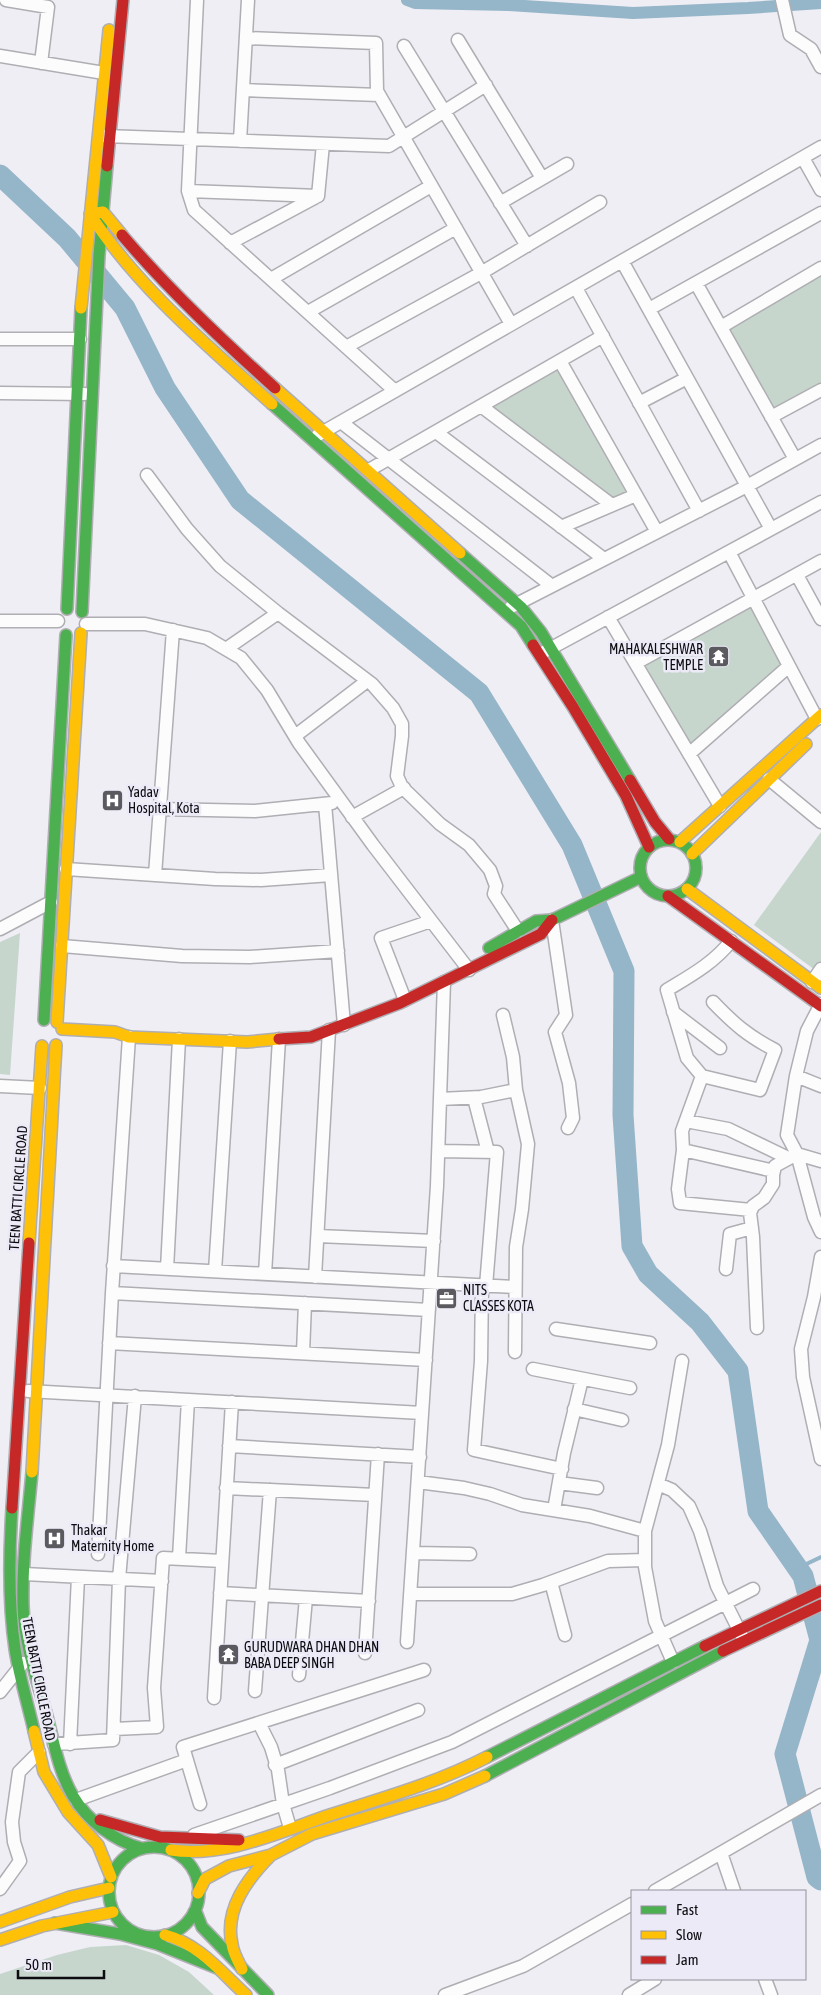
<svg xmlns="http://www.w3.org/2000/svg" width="821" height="1995" viewBox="0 0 821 1995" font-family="'Asap Condensed',sans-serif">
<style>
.green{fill:#c6d6cd}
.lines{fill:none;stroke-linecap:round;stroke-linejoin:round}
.stream{stroke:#95b5c9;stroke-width:4}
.canal{stroke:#95b5c9;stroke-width:12}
.river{stroke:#95b5c9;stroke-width:21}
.street-casing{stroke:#afaeb3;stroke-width:15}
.fast-casing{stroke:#afaeb3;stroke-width:14}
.slow-casing{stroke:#afaeb3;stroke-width:14}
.jam-casing{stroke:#afaeb3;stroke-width:14}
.street{stroke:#fdfcfd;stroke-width:12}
.fast{stroke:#4caf50;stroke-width:11}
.slow{stroke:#ffc107;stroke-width:11}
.jam{stroke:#c62828;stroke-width:11}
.labels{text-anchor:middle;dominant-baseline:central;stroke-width:5;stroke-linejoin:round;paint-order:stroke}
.poi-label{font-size:14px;fill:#0c0b0f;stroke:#edeaf8;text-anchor:start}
.street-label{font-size:14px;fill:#0c0b0f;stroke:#edeaf8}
</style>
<rect width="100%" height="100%" fill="#efeef4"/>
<path class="green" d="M821 276V385L774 412 727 329Z
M557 369 626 492 613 498 487 406Z
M752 605 784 664 691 746 645 666Z
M821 832V961L815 970 754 925Z
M20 933 10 1075 0 1074V942Z
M126 1945 159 1955 189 1972 214 1995H0V1974L57 1955 90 1947Z"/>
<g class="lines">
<path class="stream" d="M798 1568 821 1557"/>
<path class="canal" d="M407 0 415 3 509 5 633 13 748 8 821 3"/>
<path class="river" d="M0 175 67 238 125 308 165 388 240 500 479 693 572 845 624 971 623 1115 632 1246 648 1274 700 1322 738 1371 758 1511 803 1576 820 1640 785 1754 817 1877 821 1880"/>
<defs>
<path id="street" d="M6 0 48 7 41 63
M197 0 188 191 194 210 395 391
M782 0 790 35 811 49 821 67
M246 38 376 43 377 91 511 324
M458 40 542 178
M404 46 527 246
M0 56 104 73
M243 90 379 95
M104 136 389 146 486 85
M240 141 248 0
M803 158 821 190
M188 191 318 196
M318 196 323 144
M500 203 567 164
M230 243 318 196
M622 261 771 529
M271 279 431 186
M696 283 795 459
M576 288 699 511
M649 309 821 213
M308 312 456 228
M721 327 821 268
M0 339H80
M346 347 481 273 600 202
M560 361 657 532
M0 393 85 394
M639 403 687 378
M481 406 612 505
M771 417 821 390
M341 422 552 586
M436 432 604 559
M318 435 821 147
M369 470 603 336
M147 475 187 529 220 566 278 613
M561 527 636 495
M729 552 817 719
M797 575 821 619
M511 607 747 486 821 445
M608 617 720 806
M0 621H58
M86 624H145L207 638 241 658 267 690 299 743 373 845 469 970
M226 649 278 613 372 684 393 708 402 724V736L397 776 402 787 440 824 469 845 490 870 496 886 494 894 518 931
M544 652 821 502
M636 663 821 561
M295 736 367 681
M689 754 789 666
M769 779 821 822
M325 804 344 1025
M160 809 255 811 332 803
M352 817 404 788
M66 869 215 879 261 880 331 875
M155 875 173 630
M552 920 566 1015 555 1032 569 1083 573 1118 568 1128
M0 929 51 902
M731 941C714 963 690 976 667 990L687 1058 702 1076 682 1131 683 1150 678 1189 680 1203 751 1210
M62 946 182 956 250 957 338 951
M812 982 821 969
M405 1000 381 938 431 921
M821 1004 807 1031 796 1076 787 1135 797 1154 814 1217 821 1232
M673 1012 720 1048
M503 1015 513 1057 516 1090 528 1144 522 1209 516 1247 515 1352
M702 1076 760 1090 775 1050C748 1036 734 1024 713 1002
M796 1076 821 1086
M0 1086 40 1088
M474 1098 488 1152
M440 1099 481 1097 516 1090
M686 1121 728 1129 788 1158
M683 1150 774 1171
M439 1151 497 1152 486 1286
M318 1236 434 1241
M821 1257 814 1297 801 1349 803 1377 821 1459
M113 1266 515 1287
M167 1269 179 1039
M726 1269 730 1234 752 1228
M215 1271 230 1041
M265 1274 279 1039
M315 1277 329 1030
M482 1286 481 1361 474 1450 562 1469
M112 1293 429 1310
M757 1328 753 1237 750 1213 753 1206 764 1198 773 1184V1175L775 1166 797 1154 821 1161
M556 1329 650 1343
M109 1343 426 1360
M303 1353 305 1303
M533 1369 630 1388
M28 1391 422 1413
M574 1409 622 1420
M229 1446 420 1457
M418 1482 464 1488 490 1494 522 1505 590 1516 645 1531
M559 1483 597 1488
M658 1484 672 1490 689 1506 700 1531 717 1586 742 1636
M226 1488 375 1495
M554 1510 564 1453 582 1379
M413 1553 470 1554
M98 1554 112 1293 129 1037
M179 1558 188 1400
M24 1574 162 1581
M551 1582 565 1635
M220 1593 369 1601
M410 1594H512L543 1585 608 1561 645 1560
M407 1642 437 1186 444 982
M365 1653 378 1454
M673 1662 655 1621 645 1567V1531L668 1445 682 1361
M299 1675 306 1598
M255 1691 270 1490
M0 1692 23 1663
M214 1698 232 1402
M259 1723 271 1747 278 1770 283 1804 290 1828
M114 1729 157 1727 154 1688 163 1558 222 1561
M54 1744 113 1740 119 1579 135 1396
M70 1744 78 1577
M275 1765 418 1710
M76 1800 187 1760
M200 1804 183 1747 424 1670
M194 1835 330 1788 452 1742 753 1589
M721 1853 734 1891
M0 1889 20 1861 14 1842 12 1822 19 1772 39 1752
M655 1891 821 1795
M765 1979 771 1995
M445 1995 523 1966 632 1904
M629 1995 655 1979"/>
<path id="fast" d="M272 404 521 626 533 645
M460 553 521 607 541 632 630 780
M67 609 81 308
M82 612 99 255 107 166
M640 868a28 28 0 1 1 56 0a28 28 0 1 1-56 0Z
M489 948 536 921 552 920 641 877
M44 1020 66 635
M32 1472C28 1516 22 1561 23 1605 24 1643 37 1680 47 1716 54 1743 59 1772 73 1796 87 1820 114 1841 141 1848
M12 1508C9 1555 8 1602 15 1649 19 1676 28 1704 34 1731
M487 1757 705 1646
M485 1776 723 1651
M109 1892a45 45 0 1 1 90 0a45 45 0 1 1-90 0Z
M194 1912H196L202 1927 268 1995
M55 1923 120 1934 157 1944 217 1968"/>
<path id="slow" d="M122 235 103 212 90 214C137 287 208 346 272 404
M81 308 109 30
M275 388 460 553
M680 842 821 715
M692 854 806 744
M687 889 821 988
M57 1022 81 633
M62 1029 115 1032 129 1037 247 1042 279 1039
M29 1243 42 1046
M32 1472 56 1045
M34 1731 44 1772 68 1812 98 1845 111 1877
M171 1850C225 1858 279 1832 330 1815 383 1798 437 1783 487 1757
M198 1893 205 1879 229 1866 271 1855 312 1834 444 1794 485 1776
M0 1922 70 1897 109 1888
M165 1935C199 1944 221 1972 246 1995
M0 1940 42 1926 113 1912
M242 1969C238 1961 233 1953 232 1944 224 1909 248 1878 271 1855"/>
<path id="jam" d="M107 166 123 0
M122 235C169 290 221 339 275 388
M533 645 573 707 626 796 649 847
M630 780 655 822 669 839
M668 896 821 1006
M279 1039 311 1037 400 1003 541 934 552 920
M12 1508 29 1243
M705 1646 821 1591
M723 1651 821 1605
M100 1820 160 1837 239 1840"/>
</defs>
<use href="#street" class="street-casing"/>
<use href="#fast" class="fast-casing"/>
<use href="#slow" class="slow-casing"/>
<use href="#jam" class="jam-casing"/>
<use href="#street" class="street"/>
<use href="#fast" class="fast"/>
<use href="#slow" class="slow"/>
<use href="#jam" class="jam"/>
</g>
<defs>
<symbol id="temple-square" viewBox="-11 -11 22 22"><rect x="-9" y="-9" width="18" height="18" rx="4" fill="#5b5a5f" stroke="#edeaf8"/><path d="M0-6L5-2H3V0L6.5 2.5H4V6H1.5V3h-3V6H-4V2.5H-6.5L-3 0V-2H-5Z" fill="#fff"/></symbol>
<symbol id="hospital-square" viewBox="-11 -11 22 22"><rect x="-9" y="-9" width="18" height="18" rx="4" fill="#5b5a5f" stroke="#edeaf8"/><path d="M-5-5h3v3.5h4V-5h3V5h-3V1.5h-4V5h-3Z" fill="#fff"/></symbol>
<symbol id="office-square" viewBox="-11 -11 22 22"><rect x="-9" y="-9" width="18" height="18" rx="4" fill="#5b5a5f" stroke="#edeaf8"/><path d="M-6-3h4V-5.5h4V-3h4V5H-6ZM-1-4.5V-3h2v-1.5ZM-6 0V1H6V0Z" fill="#fff"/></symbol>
</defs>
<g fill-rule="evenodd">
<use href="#temple-square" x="706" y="644" width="25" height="25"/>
<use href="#hospital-square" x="100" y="788" width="25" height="25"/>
<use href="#office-square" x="434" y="1286" width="25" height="25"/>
<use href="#hospital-square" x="42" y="1526" width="25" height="25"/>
<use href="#temple-square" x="216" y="1642" width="25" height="25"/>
</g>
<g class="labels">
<g class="poi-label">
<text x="703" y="649" text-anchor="end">MAHAKALESHWAR<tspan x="703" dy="16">TEMPLE</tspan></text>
<text x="128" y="792">Yadav<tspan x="128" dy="16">Hospital, Kota</tspan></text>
<text x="463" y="1290">NITS<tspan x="463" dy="16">CLASSES KOTA</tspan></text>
<text x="71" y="1530">Thakar<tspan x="71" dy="16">Maternity Home</tspan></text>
<text x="244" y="1647">GURUDWARA DHAN DHAN<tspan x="244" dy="16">BABA DEEP SINGH</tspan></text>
</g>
<g class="street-label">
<text transform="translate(18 1188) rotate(-86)">TEEN BATTI CIRCLE ROAD</text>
<text transform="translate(39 1679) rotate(79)">TEEN BATTI CIRCLE ROAD</text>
</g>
</g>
<rect x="631" y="1890" width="175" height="90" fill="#edeaf8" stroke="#93919b"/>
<rect x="641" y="1906" width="25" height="8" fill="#4caf50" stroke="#93919b"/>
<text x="676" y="1915" font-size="15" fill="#0c0b0f">Fast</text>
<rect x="641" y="1931" width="25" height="8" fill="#ffc107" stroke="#93919b"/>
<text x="676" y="1940" font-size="15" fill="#0c0b0f">Slow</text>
<rect x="641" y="1956" width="25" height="8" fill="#c62828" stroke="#93919b"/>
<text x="676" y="1965" font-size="15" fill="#0c0b0f">Jam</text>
<path d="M18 1970v8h86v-8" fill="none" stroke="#0c0b0f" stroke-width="2.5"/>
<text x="25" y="1970" font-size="15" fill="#0c0b0f" stroke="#edeaf8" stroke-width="4" paint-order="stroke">50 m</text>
</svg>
